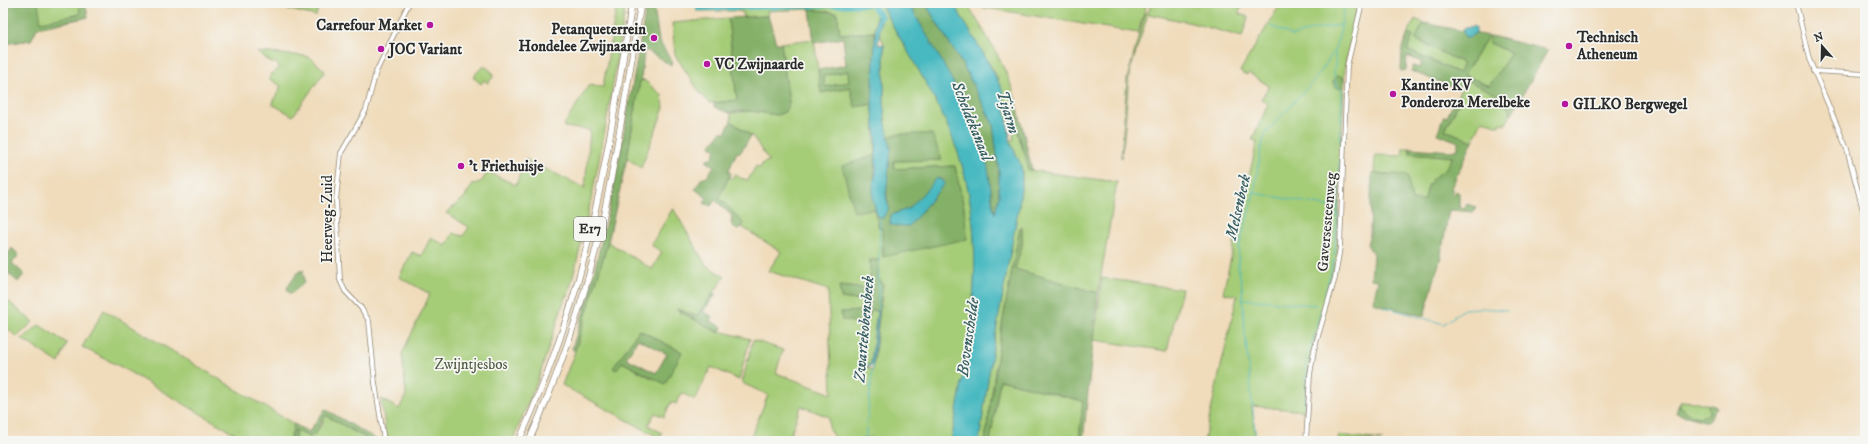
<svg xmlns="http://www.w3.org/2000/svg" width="1868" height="444" viewBox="0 0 1868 444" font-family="'IM FELL DW Pica',serif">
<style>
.green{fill:#a5cc77;stroke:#687c51;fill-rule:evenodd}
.forest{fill:#84b068;stroke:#586e4a;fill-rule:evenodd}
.water{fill:#4ab9c1;stroke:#3a7276}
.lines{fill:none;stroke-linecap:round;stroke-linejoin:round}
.stream{stroke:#4ab9c1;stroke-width:1}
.river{stroke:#4ab9c1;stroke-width:6}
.secondary-casing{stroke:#8e8473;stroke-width:5.5}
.highway-casing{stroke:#8e8473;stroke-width:7}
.secondary{stroke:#fff;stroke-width:4}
.highway{stroke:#fff;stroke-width:5.5}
.poi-dot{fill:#b5179e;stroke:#f6f6f2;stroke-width:1.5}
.labels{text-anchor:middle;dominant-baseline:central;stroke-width:3.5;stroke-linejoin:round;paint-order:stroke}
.shield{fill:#f6f6f2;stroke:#686867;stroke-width:1}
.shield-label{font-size:14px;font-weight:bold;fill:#2b2b2b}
.poi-label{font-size:15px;font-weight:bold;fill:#2b2b2b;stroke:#f6f6f2;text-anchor:start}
.street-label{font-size:15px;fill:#2b2b2b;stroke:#f6f6f2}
.park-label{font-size:15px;fill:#505b42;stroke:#f6f6f2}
.water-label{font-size:16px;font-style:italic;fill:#365d60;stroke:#f6f6f2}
</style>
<rect width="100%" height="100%" fill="#f6f6f2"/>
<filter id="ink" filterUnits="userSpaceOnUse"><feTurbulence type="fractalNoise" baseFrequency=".025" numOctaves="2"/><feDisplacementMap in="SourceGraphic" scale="8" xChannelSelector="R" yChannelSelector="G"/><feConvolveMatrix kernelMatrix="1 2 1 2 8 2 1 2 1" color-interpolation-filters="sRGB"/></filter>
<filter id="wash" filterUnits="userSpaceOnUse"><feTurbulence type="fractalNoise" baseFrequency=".012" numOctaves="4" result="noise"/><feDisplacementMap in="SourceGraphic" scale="16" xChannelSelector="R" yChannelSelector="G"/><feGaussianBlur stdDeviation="0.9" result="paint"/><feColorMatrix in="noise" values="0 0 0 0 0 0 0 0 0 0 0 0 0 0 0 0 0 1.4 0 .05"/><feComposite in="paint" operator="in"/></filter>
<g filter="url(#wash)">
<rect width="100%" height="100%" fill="#f0dcbb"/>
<path class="green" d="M3 3H85L88 17 37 28 31 40 3 44Z
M617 3H626C611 101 594 199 568 296L566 295 539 377 515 435 512 441H387L381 399 399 409 406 395 402 354 430 294 399 277 412 252 421 256 431 237 446 246 453 233 463 236 469 227 446 213 464 198 473 184 481 182 488 172 516 185 525 159 585 188 590 130 564 127V125L589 85 603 87Z
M880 3C905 49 934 91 953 139 992 236 970 343 951 441H871L872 437 861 439 859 441H836L829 429V417L801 406 788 441H754L750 439 768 395 742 383 753 340 783 350 776 373 832 394 828 290 768 271 781 252 742 227 744 225 719 197 729 177 732 179 735 173 740 178 748 180 756 166 760 168 763 163 769 161 753 137 731 121V113L751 111 777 115C784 114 785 108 789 102L781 43 814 39 821 93 850 87 855 107 873 104 876 155 843 166 874 209 879 228 966 239 964 208 955 166 893 169V161L941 160 897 134 888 137 884 114V44L879 32 880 17H876L875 32 840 34 837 13 810 9 767 11 768 16 743 17V12L736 11H697L696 4ZM870 260H879L878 278 883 284 873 370 860 364 867 366 871 363 877 311 872 310 869 317 842 320V312L862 311 866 307 864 301 841 298 839 286 870 289Z
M953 3H1147L1138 33 968 5C987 37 1008 68 1017 104L1013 105 1020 141 1027 160 1028 170 1117 182 1098 293 1015 269 1022 245V227H1020L1002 325 985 441H979L992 353 1019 205C1020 192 1025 175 1020 163 1017 155 1012 148 1010 140L1014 139 1011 120H1006L1004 100 996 75Z
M1151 3H1253L1252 6 1246 4 1243 8H1240L1239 14 1248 17 1242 37 1192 23 1148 14 1129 74 1124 139 1121 158 1127 79 1145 13H1148Z
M1281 3H1358L1345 66 1337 257 1314 343 1305 411 1252 406 1256 441H1204L1237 296 1223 293 1257 141 1252 140 1268 104 1261 99 1269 86 1249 73 1247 75 1240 71Z
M286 4H319L316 16 286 9Z
M728 18 737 101 710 103 700 93 675 55 672 23Z
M1415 19 1424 23 1415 39 1463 63 1459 73 1407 50 1413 36 1408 33Z
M1488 36H1491L1488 42 1511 53 1490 86 1464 75Z
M257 52 305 56 311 58 325 71 293 116 272 104 281 86 269 79 271 74 280 68 275 62 273 64Z
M482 67H486L492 72 493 77 488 83 484 80 481 84 473 77Z
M848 71 850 82 825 87 823 76Z
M644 80 662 95 664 108 641 168 627 158 640 81Z
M1466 80 1504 98 1511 115 1505 125 1501 123 1499 126 1482 120 1473 141 1445 130 1458 104 1454 102Z
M1403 148H1410V152L1453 157 1445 170 1428 186 1424 201 1412 200 1407 175 1372 173H1374L1375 155 1402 156Z
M673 208 706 265 725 277 696 316 677 309V310L719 332 720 331 750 339 739 380 711 367 695 400 682 393 676 404 671 402 664 417 655 413 648 425 662 433 660 438 562 385 575 351 608 242 652 269 662 252 651 245ZM639 330 682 352 653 379 622 362Z
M1102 278 1182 289 1167 351 1094 340Z
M3 297 33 322 17 337 3 324Z
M104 310 294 424 290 441H247L121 367 82 347Z
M39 325 67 343 59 363 22 339Z
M1000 380 1083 401 1079 441H990Z
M1681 401 1697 402 1717 407 1708 422 1676 413Z
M325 415 367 439 365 441H295V430L309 437 322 425Z
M1339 435 1383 440 1338 441Z"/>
<path class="forest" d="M3 3H38L41 22 80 14 79 3H85L88 17 37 28 31 40 3 44Z
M647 3H650L654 8 659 41 673 63 670 65 648 51H644L641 80H644L640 81 627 158 608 242 575 351 572 349C608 236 626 120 647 3Z
M908 3H925L964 67 993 124 999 171V196L995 214 986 162 968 110Z
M810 9 837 13 840 34 875 32 873 104 855 107 850 87 821 93 818 70 846 65 843 38 814 43ZM848 71 849 82 825 87 823 76Z
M768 16 776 43H781L789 103 785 112 777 115 751 111H737L729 113 714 107V103L737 100 728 18Z
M1424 23 1488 36 1464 75 1489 86 1511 53 1488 42 1491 36 1548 50 1511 115 1504 98 1466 80 1458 89 1411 71 1413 66 1419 68 1422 62 1407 56 1406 70 1401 71 1402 51 1408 33 1413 35 1407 50 1459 73 1463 63 1415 39Z
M1333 82a6 6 0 1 1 12 0a6 6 0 1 1-12 0Z
M1454 102 1458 104 1445 130 1473 141 1451 188 1453 190 1451 192 1453 195 1456 191 1459 193V207L1465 208 1467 204 1476 207 1474 212 1449 210 1440 260 1424 316 1380 305 1373 302 1378 280 1371 279 1373 254 1367 244 1370 234 1372 173 1407 175 1412 200 1424 201 1428 186 1433 178 1445 170 1453 157 1410 153V148L1451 151 1458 149V143L1456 141 1437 134 1444 116 1447 117Z
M1014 103 1017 104 1032 170H1028C1027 152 1011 123 1014 103Z
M731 121 751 136 740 153 737 152 736 154 728 172 731 173 719 197 744 224 738 231 731 224 732 216 715 200 711 206 704 203 707 198 695 189 701 179 707 177 714 166 706 161 708 158 712 159 716 150 710 146 722 131 725 133Z
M897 134H932L942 160 894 161V169L955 166 964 208 967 239 883 257 882 228H879L874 209 854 212 842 166 876 155 873 200 888 203C883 183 893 158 888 137ZM938 178 943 180 945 183 909 226 890 224 891 215 910 208Z
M1020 227H1022V245L1015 269 1098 293 1083 441H1079L1083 401 1000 380 990 441H985L1002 325Z
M12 248 19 255 12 263 24 274 18 282 8 273 3 271V262Z
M870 260H879L878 278 883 284 879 311 872 310C864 327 858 322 842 320L841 312 862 311 866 307 864 301 841 298 839 286 870 289Z
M301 270 304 271 302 274 304 275V283L292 293H289L287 288 298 272Z
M714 293 716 295 703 311 713 317 711 321 722 327 719 333 677 310V309L696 316Z
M639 330 682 352 665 384 622 362 616 370 613 368ZM638 339 667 354 656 373 626 358Z
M1679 404C1686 415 1697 420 1709 414L1708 404 1717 407 1708 422 1676 413Z
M325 409 377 440 376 441H365L366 438 325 415 316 433 310 437 295 430V441H290L294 424 309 432Z"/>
<path class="water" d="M880 3H908C938 54 968 103 986 160 991 177 990 196 995 214L999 196V171L993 124 964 67 925 3H953L982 51 1002 89 1011 144 1021 165 1022 180 1019 205 992 353 979 441H951C970 343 992 236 953 139 934 91 905 49 880 3Z
M876 17H880L881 20 878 45 884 44V114L891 149 886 195 889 208 882 219 877 215 873 200V184L876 172V135L872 106Z
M1473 26 1476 28V33L1469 37H1465L1463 33V29Z
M937 178 945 183 909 226H897L890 224 891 215 910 208Z
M877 311H879L873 364 868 367 867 366 871 363Z"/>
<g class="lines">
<path class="stream" d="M1269 25 1293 36 1312 30 1341 25
M1334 50C1339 62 1329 74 1338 87
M1340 87 1342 89 1340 144
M1254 193 1332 207
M1338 209 1340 152
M1334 256 1338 209 1335 208
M1324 298 1334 259
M1243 299 1316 305
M1384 307 1444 324 1464 309 1480 308 1507 310
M878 311 880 219
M1309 355 1321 309
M1304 407 1308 358
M865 441 873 364
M1256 441 1245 332 1242 286 1238 267 1239 247 1254 193 1261 148 1265 135C1286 107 1320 81 1335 48 1341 34 1342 18 1345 3"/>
<path class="river" d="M699 8 872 4 881 17
M998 120 1005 146"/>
</g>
</g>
<g filter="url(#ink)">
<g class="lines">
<defs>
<path id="secondary" d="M1796 3 1809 59 1847 149 1865 218
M1813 71 1865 74
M384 441 375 383 369 321 361 308 345 291 340 280 336 200 341 153 366 110 376 72 409 3
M1306 441 1310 375 1314 350 1335 278 1340 247 1347 66 1362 3"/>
<path id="highway" d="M519 441C539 397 556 352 571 305 600 209 616 103 632 3
M529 441C559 374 583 304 600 232 617 157 628 79 641 3"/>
</defs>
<use href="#secondary" class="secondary-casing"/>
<use href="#highway" class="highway-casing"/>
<use href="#secondary" class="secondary"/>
<use href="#highway" class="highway"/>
</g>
</g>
<g class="poi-dot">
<circle cx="430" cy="25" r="4"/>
<circle cx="654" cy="38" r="4"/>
<circle cx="1569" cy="46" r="4"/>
<circle cx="381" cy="49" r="4"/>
<circle cx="707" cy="64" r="4"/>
<circle cx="1393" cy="94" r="4"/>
<circle cx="1565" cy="104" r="4"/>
<circle cx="461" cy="166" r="4"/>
</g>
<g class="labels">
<rect class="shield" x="574" y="217" width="32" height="24" rx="3"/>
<g class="shield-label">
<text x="590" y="229">E17</text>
</g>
<g class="poi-label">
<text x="422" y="25" text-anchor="end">Carrefour Market</text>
<text x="646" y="29" text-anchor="end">Petanqueterrein<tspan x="646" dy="17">Hondelee Zwijnaarde</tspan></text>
<text x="1577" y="37">Technisch<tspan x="1577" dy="17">Atheneum</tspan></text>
<text x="389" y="49">JOC Variant</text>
<text x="715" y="64">VC Zwijnaarde</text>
<text x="1401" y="85">Kantine KV<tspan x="1401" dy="17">Ponderoza Merelbeke</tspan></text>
<text x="1573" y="104">GILKO Bergwegel</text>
<text x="469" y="166">'t Friethuisje</text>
</g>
<g class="street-label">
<text transform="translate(327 219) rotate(-90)">Heerweg-Zuid</text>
<text transform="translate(1327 222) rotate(-85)">Gaversesteenweg</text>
</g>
<g class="park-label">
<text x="471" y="364">Zwijntjesbos</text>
</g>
<g class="water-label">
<text transform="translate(1008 112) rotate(73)">Tijarm</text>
<text transform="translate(972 121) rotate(68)">Scheldekanaal</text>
<text transform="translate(1238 207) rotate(-77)">Melsenbeek</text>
<text transform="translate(864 329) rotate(-85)">Zwartekobensbeek</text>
<text transform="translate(968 337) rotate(-82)">Bovenschelde</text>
</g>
</g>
<rect width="1868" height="444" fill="none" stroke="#f6f6f2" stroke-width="16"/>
<g transform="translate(1822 46) rotate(340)" stroke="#f6f6f2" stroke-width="3" paint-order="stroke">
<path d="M0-3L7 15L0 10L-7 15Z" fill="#2b2b2b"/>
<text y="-6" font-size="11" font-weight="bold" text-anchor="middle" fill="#2b2b2b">N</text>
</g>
</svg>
